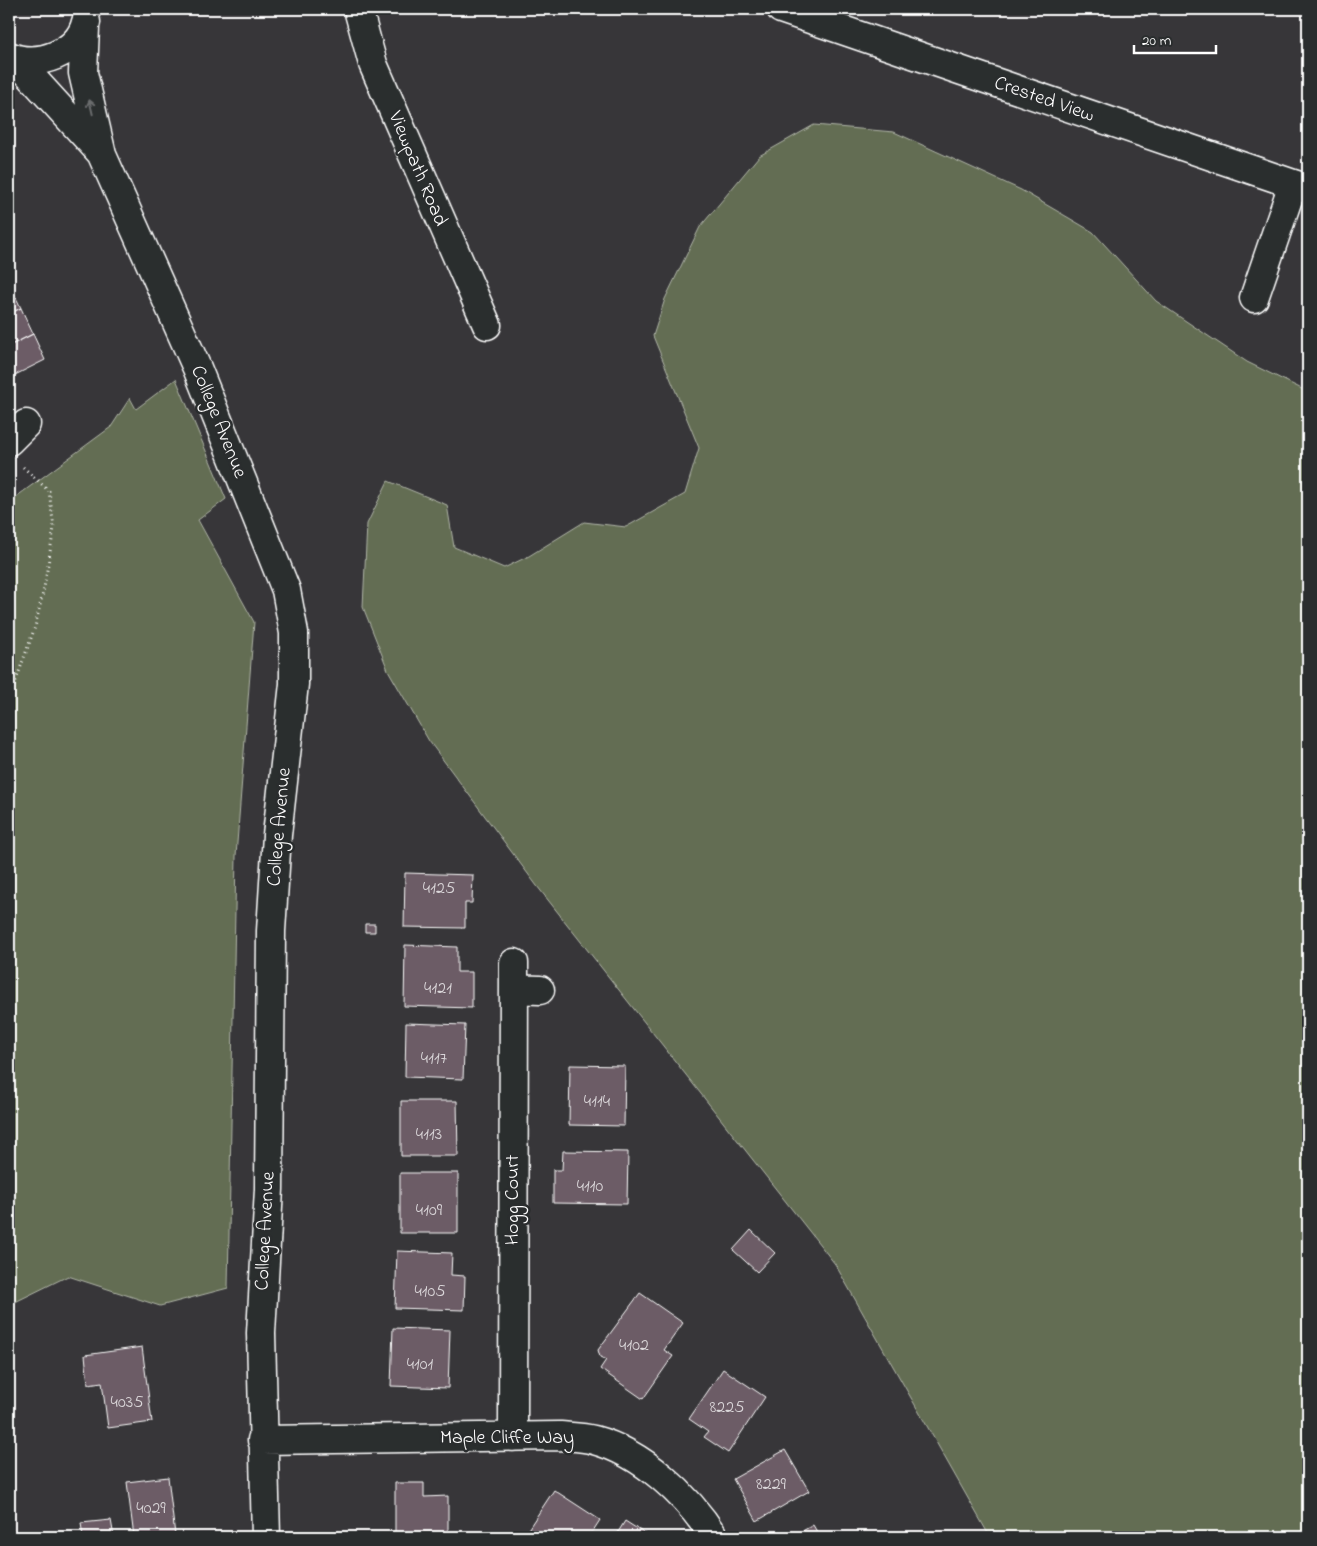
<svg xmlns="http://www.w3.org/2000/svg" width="1317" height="1546" viewBox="0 0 1317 1546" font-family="'Indie Flower',sans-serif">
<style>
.green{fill:#636d53;stroke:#b1b6a9}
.building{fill:#6c5c66;stroke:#fff}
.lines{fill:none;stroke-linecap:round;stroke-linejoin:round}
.minor-casing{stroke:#fff;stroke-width:31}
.path{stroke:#fff;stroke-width:3;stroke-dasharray:1 4;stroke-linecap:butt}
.minor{stroke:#2a2d2e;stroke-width:28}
.oneway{stroke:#6a6c6d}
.labels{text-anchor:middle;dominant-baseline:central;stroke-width:5;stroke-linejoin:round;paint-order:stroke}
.number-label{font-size:18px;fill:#dad6d9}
.street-label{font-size:20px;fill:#fff;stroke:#2a2d2e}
</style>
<rect width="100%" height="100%" fill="#373639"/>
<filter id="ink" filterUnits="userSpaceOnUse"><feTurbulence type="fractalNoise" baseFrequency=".02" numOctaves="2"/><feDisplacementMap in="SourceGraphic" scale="10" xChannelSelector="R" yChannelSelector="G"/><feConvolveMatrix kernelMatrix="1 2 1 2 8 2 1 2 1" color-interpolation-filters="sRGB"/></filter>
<g filter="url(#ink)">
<path class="green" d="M814 125 894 132 1021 190 1093 232 1156 301 1247 362 1308 392V1537H990L835 1264 537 886 429 741 388 670 363 607 367 524 388 481 447 505 454 547 504 568 529 556 584 522 626 527 685 494 699 448 653 336 665 299 700 227 759 156Z
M176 379 226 499 198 520 254 622 236 856 228 1288 160 1306 68 1276 9 1305V502L111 427 130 398 136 409Z"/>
<path class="building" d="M9 283 21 308 9 314Z
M21 308 33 334 9 346V314Z
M33 334 45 360 9 378V346Z
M405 873 473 875 472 903H465V928L404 927Z
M365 924H375V932H365Z
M405 945 457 947V972H472V1008L404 1006Z
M406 1023 465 1025 463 1079 405 1077Z
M570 1065 625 1066 624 1126 569 1125Z
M401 1101H457L458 1156H401Z
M563 1151 628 1152 627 1204 553 1203V1170H562Z
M400 1173H458V1233H400Z
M751 1230 775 1253 757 1272 733 1250Z
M397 1251 452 1253 451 1275 465 1276 464 1310 395 1308Z
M640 1293 683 1323 664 1350 673 1356 643 1399 600 1369 606 1360 600 1357 598 1350Z
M393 1328 450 1330 448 1388 391 1386Z
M142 1347 152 1422 108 1428 102 1382 88 1384 85 1355Z
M723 1369 765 1397 728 1453 704 1437 708 1432 689 1419Z
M785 1450 809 1491 757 1521 733 1479Z
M168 1477 175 1535 134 1537 127 1482Z
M395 1483H424V1497L448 1496V1537H395Z
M554 1490 600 1520 589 1537H523Z
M111 1520 114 1537H83L81 1523Z
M625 1521 650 1537H615Z
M813 1525 820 1537H792Z"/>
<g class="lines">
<defs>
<path id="minor" d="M358 9 373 64 487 325
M781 9 1308 189
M85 27 83 73 102 155 197 368 286 590 294 633V684L277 835 271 931 269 1189 261 1333 266 1537
M9 56C36 69 79 53 86 22
M16 60 101 153
M1254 298 1293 184
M9 441 26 424
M514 989 540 990
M513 1437 514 963
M262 1440 560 1436C571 1437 583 1437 594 1440 643 1453 688 1496 714 1537"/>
</defs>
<use href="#minor" class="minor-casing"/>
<path class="path" d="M9 700 35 627 44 588 54 528 49 491 22 466"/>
<use href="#minor" class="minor"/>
</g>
<defs><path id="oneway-shaft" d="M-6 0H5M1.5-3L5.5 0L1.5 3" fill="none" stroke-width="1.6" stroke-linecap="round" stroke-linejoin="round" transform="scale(1.25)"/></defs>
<use class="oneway" href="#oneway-shaft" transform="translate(91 107) rotate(-103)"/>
</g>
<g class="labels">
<g class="number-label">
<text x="439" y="889">4125</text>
<text x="438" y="989">4121</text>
<text x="434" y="1059">4117</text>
<text x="597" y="1102">4114</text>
<text x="429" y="1135">4113</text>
<text x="590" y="1187">4110</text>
<text x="429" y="1211">4109</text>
<text x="430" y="1292">4105</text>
<text x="634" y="1346">4102</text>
<text x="420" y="1365">4101</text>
<text x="127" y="1403">4035</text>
<text x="727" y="1408">8225</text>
<text x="771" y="1485">8229</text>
<text x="151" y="1509">4029</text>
</g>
<g class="street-label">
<text transform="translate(1044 100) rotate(19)">Crested View</text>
<text transform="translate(417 169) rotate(67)">Viewpath Road</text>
<text transform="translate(218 422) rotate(68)">College Avenue</text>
<text transform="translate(280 827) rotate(-85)">College Avenue</text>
<text transform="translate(513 1200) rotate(-90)">Hogg Court</text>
<text transform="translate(266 1231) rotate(-87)">College Avenue</text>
<text x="507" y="1438">Maple Cliffe Way</text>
</g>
</g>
<rect width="1317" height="1546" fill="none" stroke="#2a2d2e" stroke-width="30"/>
<rect x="15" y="15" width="1287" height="1516" fill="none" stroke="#fff" stroke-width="2" filter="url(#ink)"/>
<path d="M1134 45v8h82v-8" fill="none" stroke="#ffffff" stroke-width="2.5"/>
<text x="1142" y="45" font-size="15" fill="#ffffff" stroke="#2a2d2e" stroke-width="4" paint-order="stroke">20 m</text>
</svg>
